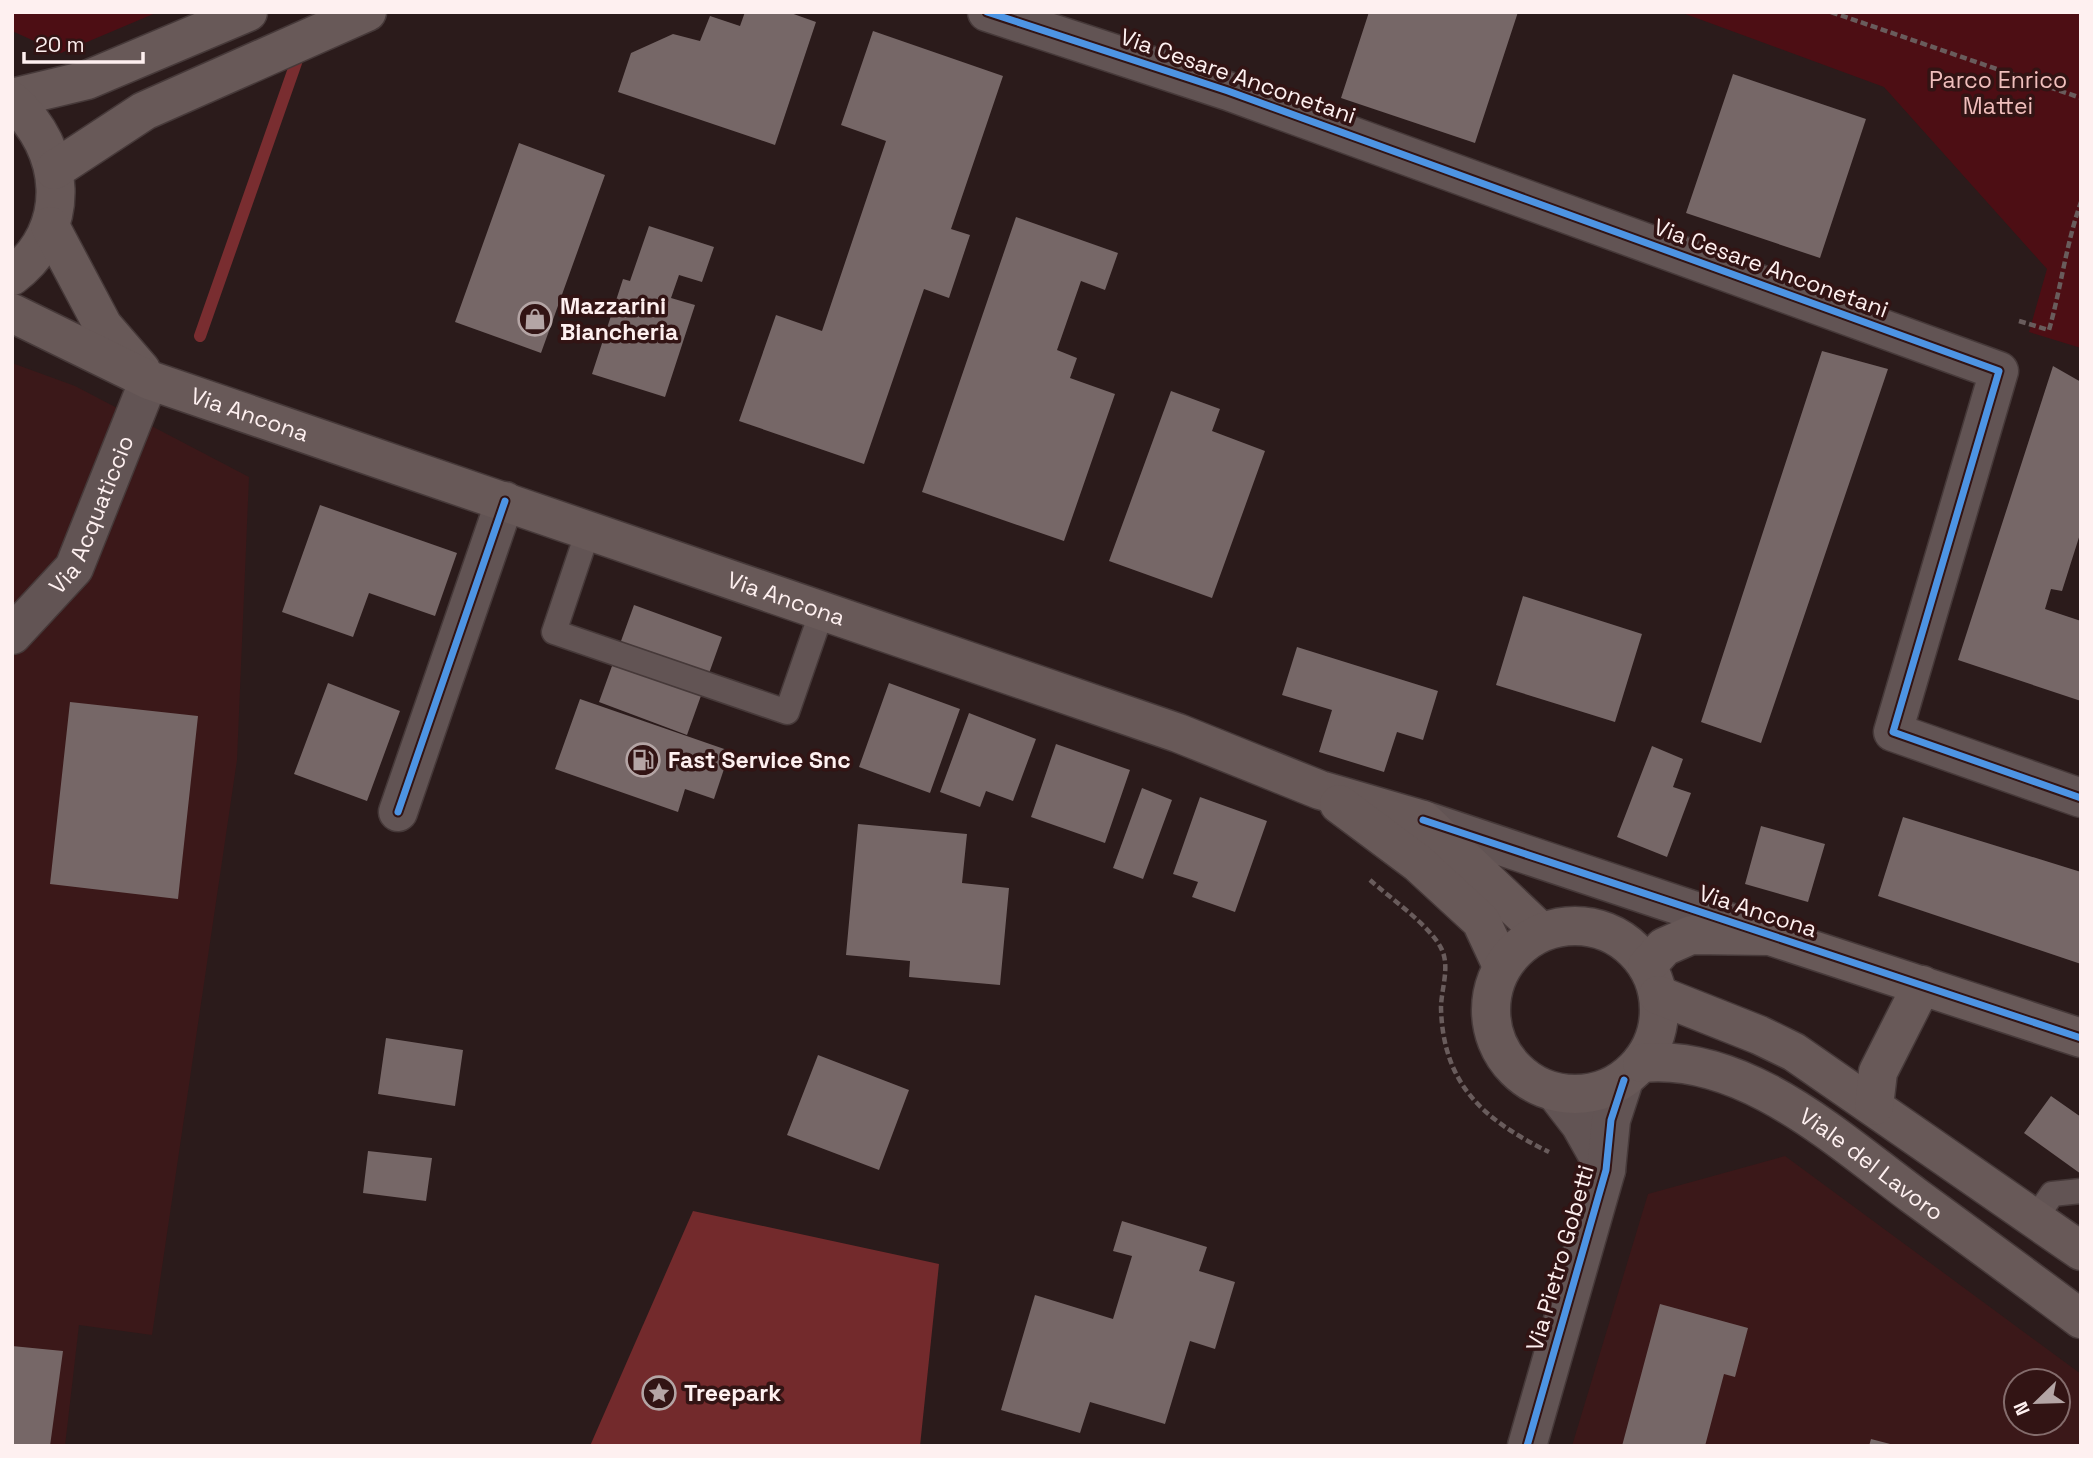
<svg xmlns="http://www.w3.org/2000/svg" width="2093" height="1458" viewBox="0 0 2093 1458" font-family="'Space Grotesk',sans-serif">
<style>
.built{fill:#3b1819;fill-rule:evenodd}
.green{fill:#4d0e14}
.forest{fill:#732a2c}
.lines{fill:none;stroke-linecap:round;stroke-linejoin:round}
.stream{stroke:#792d30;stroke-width:12}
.building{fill:#766767}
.lane-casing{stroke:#463939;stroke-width:27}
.street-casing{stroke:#463939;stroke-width:41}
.secondary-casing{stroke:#463939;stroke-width:41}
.path{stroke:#695c5c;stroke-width:4.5;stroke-dasharray:7 3.5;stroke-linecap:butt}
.lane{stroke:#625454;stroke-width:24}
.street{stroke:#625454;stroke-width:38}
.secondary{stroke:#685958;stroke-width:38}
.cycleway-casing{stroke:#321414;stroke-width:11}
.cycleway{stroke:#4d94e3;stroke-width:7}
.labels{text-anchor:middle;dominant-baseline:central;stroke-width:7;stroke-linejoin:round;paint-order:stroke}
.street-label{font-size:23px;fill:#fef0f0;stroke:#321414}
.park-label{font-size:23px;fill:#f0bebc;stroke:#321414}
.poi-label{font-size:23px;font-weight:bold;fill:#fef0f0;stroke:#321414;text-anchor:start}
</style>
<rect width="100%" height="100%" fill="#2b1b1b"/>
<path class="built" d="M12 363 75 386 249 477 237 760 152 1335 79 1325 65 1446H12Z
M1785 1156 2081 1374V1446H1572L1648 1194ZM2016 1381H2058V1423H2016Z"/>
<path class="green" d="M12 12H158L61 53 12 31Z
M1680 12H2081V348L2029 332 2047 269 1884 87Z"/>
<path class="forest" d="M693 1211 939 1264 920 1446H590Z"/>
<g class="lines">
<path class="stream" d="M200 336 297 60"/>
</g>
<path class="building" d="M745 12H788L816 22 775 145 618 92 631 53 673 34 700 41 710 16 740 26Z
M1369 12H1518L1475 143 1341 98Z
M873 31 1003 76 951 229 970 235 949 298 924 289 864 464 739 421 776 315 822 331 886 141 841 125Z
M1733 74 1866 119 1820 258 1686 213Z
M519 143 605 175 541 353 455 322Z
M1016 217 1118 253 1105 290 1081 281 1057 350 1077 358 1070 378 1115 394 1064 541 922 492Z
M649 226 714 247 702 282 679 275 671 298 695 305 665 397 592 374 623 279 630 281Z
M1822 351 1888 369 1761 743 1701 722Z
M2053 366 2081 382V531L2062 591 2051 589 2045 609 2081 621V701L1958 660Z
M1171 391 1220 409 1212 431 1265 451 1212 598 1109 561Z
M320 505 457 553 435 616 369 593 353 637 282 612Z
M1523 596 1642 634 1615 722 1496 685Z
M634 605 722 637 687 735 599 702Z
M1297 647 1438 691 1423 740 1397 732 1384 772 1319 752 1332 710 1282 695Z
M328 683 400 711 367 801 294 774Z
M889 683 960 709 930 793 859 767Z
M580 699 730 751 714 799 685 789 678 812 555 769Z
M70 702 198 716 178 899 50 884Z
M969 713 1036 739 1013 801 986 791 980 807 940 792Z
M1056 744 1130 770 1105 843 1031 817Z
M1652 746 1683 759 1673 787 1691 793 1667 857 1617 837Z
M1142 788 1172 800 1143 879 1113 868Z
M1200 797 1267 821 1235 912 1192 897 1198 882 1173 874Z
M1903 817 2081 872V964L1878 896Z
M858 824 967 834 962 883 1009 888 1000 985 909 977 910 961 846 955Z
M1761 826 1825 844 1808 902 1745 884Z
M386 1038 463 1050 455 1106 378 1094Z
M818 1055 909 1090 879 1170 787 1135Z
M2051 1096 2081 1117V1174L2024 1133Z
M368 1151 432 1158 426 1201 363 1193Z
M1122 1221 1207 1247 1199 1271 1235 1282 1215 1349 1190 1341 1165 1424 1090 1402 1080 1433 1001 1410 1035 1295 1113 1319 1132 1256 1113 1251Z
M1660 1304 1748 1328 1735 1377 1724 1374 1705 1446H1622Z
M12 1346 63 1351 50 1446H12Z
M1871 1439 1894 1445V1446H1869Z"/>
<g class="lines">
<defs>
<path id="lane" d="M588 531 554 632 787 712 822 611
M2035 1219 2052 1194 2081 1191"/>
<g id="street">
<path d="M987 12 1228 91 1999 371 1893 732 2081 798"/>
<path id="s1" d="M12 635 74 568 149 380"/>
<path d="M398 812 505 501"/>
<path d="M1423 820 1761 933"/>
<path d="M1556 1093 1580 1124 1606 1170"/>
<path d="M1527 1446 1606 1170 1611 1120 1624 1080"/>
</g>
<g id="secondary">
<path d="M12 98 87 80 248 12"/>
<path d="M12 101C66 149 74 229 12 276"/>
<path d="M54 170 144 111 367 12"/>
<path d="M50 226 103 326 141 370"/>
<path id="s2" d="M12 313 149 380 1178 733 1320 790 1423 820 1541 932"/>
<path d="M1339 804 1418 863 1481 921 1502 966"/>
<circle cx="1575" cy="1010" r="84"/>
<path d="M1647 966 1664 947 1691 935 1770 936 2081 1038"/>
<path d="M1658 995 1759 1035 1794 1052 2081 1251"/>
<path id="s3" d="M1642 1063C1744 1053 1836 1138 1913 1195 1969 1236 2025 1277 2081 1319"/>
<path d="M1874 1106 1878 1072 1922 985"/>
</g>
</defs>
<use href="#lane" class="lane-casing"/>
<use href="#street" class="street-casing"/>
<use href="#secondary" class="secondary-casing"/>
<path class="path" d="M1831 12 2081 98
M2019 321 2049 330C2061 288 2066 244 2081 202
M1370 880C1390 898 1432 927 1442 950 1450 968 1441 990 1441 1008 1443 1085 1484 1120 1549 1152"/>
<use href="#lane" class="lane"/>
<use href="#street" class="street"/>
<use href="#secondary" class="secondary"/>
<defs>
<path id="cycleway" d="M987 12 1228 91 1999 371 1893 732 2081 798
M398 812 505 501
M1423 820 2081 1038
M1527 1446 1606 1170 1611 1120 1624 1080"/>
</defs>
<use href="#cycleway" class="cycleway-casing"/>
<use href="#cycleway" class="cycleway"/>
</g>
<defs>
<symbol id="shop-ring" viewBox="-11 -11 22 22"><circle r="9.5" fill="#321414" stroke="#b4a5a5" stroke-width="1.5"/><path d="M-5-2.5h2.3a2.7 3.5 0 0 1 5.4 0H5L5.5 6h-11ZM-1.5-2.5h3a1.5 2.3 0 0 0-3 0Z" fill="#b4a5a5"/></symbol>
<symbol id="fuel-ring" viewBox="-11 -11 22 22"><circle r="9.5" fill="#321414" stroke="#b4a5a5" stroke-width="1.5"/><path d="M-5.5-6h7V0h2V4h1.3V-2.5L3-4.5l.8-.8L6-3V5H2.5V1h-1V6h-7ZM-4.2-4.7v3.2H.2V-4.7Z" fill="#b4a5a5"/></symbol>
<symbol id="sight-ring" viewBox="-11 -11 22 22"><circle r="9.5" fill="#321414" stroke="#b4a5a5" stroke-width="1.5"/><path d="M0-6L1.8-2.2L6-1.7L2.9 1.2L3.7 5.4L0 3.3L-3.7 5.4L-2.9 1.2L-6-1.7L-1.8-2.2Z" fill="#b4a5a5"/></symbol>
</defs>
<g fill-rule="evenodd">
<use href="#shop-ring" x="516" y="300" width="38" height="38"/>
<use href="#fuel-ring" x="624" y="741" width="38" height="38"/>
<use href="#sight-ring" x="640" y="1374" width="38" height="38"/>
</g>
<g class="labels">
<g class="street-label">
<text transform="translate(1238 76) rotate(19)">Via Cesare Anconetani</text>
<text transform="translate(1771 268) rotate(20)">Via Cesare Anconetani</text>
<text stroke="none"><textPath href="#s2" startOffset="259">Via Ancona</textPath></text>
<text stroke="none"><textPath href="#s1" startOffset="147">Via Acquaticcio</textPath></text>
<text stroke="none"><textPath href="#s2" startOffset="826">Via Ancona</textPath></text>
<text transform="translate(1758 911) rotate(18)">Via Ancona</text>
<text stroke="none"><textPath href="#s3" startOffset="257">Viale del Lavoro</textPath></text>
<text transform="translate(1560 1258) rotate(-74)">Via Pietro Gobetti</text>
</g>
<g class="park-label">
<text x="1998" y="80">Parco Enrico<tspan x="1998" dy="26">Mattei</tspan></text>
</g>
<g class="poi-label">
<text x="560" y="306">Mazzarini<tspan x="560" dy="26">Biancheria</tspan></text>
<text x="668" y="760">Fast Service Snc</text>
<text x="684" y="1393">Treepark</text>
</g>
</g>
<rect width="2093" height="1458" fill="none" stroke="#fef0f0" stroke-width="28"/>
<g transform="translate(2037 1402) rotate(247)"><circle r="33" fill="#321414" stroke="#846c6c" stroke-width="2"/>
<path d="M0-5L12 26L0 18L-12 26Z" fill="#b4a5a5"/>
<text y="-10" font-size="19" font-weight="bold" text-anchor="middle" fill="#fef0f0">N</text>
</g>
<path d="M24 52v10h119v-10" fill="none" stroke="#fef0f0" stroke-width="3.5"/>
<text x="35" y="52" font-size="21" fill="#fef0f0" stroke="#321414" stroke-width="5" paint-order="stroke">20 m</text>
</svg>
